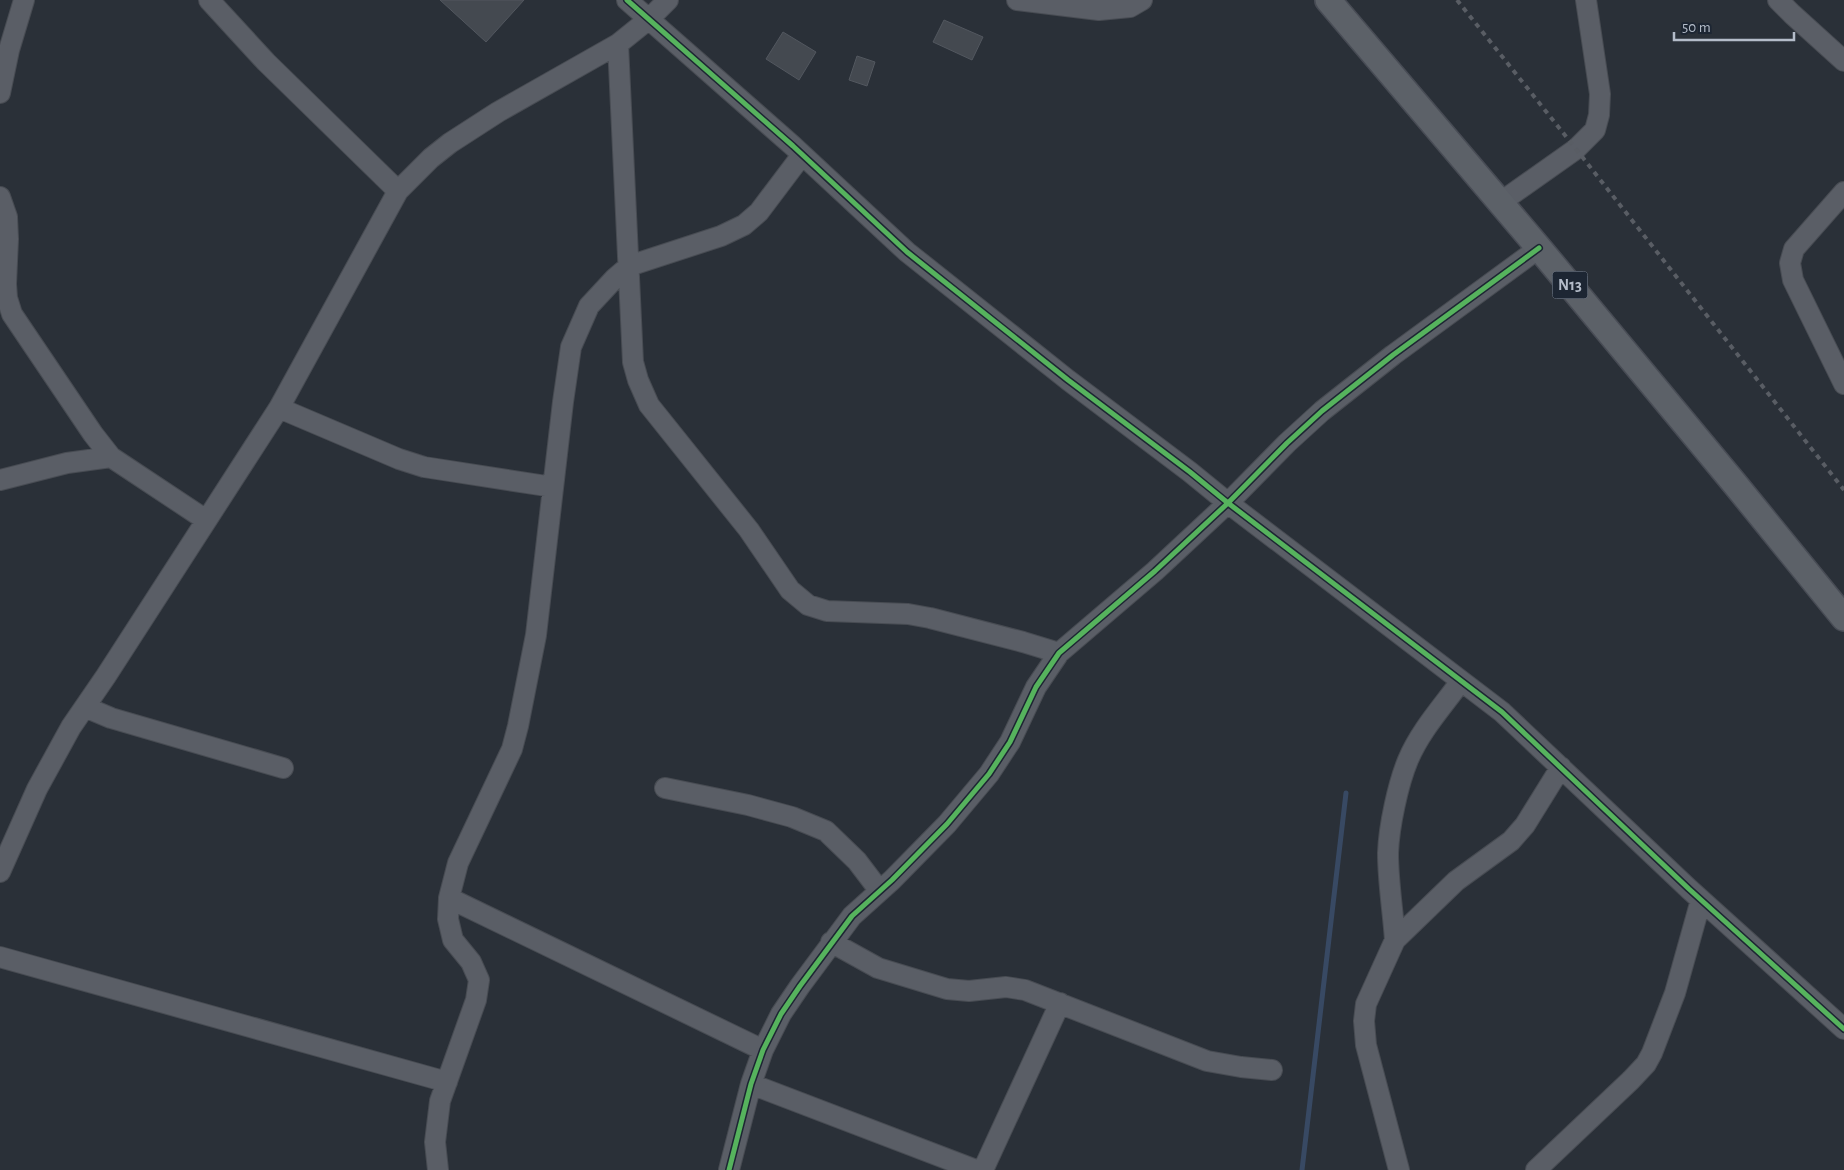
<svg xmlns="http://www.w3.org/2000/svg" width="1844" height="1170" viewBox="0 0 1844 1170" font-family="'Alegreya Sans',sans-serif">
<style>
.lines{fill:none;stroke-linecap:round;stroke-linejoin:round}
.stream{stroke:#384963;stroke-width:5}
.building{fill:#444950;stroke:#52575f}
.minor-casing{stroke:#484c53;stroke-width:22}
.major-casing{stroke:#484c55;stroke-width:28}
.minor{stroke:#5a5e66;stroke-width:20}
.major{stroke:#5c6168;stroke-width:25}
.rail{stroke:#595d64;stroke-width:4;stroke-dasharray:5 5;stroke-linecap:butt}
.cycleway-casing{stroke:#1d2633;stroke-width:8}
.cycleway{stroke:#56b35d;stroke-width:5}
.labels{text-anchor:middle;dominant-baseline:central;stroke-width:5;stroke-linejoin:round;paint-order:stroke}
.shield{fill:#1d2633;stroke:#878f9c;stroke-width:1}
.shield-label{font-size:16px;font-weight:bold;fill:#b4bcc9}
</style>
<rect width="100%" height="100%" fill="#2a3038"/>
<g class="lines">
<path class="stream" d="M1302 1170 1346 793"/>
</g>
<path class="building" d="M440 0H524L486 42Z
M944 20 983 37 972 60 933 42Z
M783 32 816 52 799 80 766 59Z
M857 56 875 62 867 86 849 80Z"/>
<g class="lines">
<defs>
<path id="minor" d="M209 0 266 62 398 191
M627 0 793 146 907 252 1068 380 1190 472 1228 503 1502 712 1689 889 1844 1029
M1017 0 1099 10 1130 7 1142 0
M1778 0 1792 14 1844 61
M618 44 633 362 638 380 649 405 749 530 790 590 808 605 827 611 908 614 930 618 1023 642 1059 653
M0 93 9 50 24 0
M1844 192 1794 249 1790 263 1793 280 1844 384
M0 197 7 217 8 239 6 284 7 298 12 314 93 434 111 457 206 520
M1501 202 1576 149 1595 130 1599 115 1600 94 1586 0
M279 408 399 459 424 467 553 487
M0 480 67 463 111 457
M85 707 111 718 283 768
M665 788 748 805 792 817 826 831 857 861 879 890
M0 872 37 789 71 727 106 676 279 408 398 191 431 158 450 143 498 112 618 44 649 19 668 0
M449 898 763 1050
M1395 940C1393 911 1388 882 1388 853 1389 826 1398 784 1408 760 1420 731 1443 706 1461 681
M831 942 878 968 947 989 969 991 1006 987 1025 990 1207 1061 1241 1067 1272 1070
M0 957 447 1082
M751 1084 976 1170
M438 1170 435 1142 440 1101 476 1000 479 980 471 962 453 940 448 919 449 898 458 863 512 749 518 726 536 635 563 402 571 347 589 306 615 278 629 266 721 236 744 225 759 212 802 155
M729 1170 751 1084 763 1050 781 1014 800 986 852 916 892 880 947 824 989 774 1010 742 1036 687 1059 653 1155 571 1228 503 1287 443 1322 411 1393 355 1539 248
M983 1170 1060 1003
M1399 1170 1366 1045 1364 1021 1366 1004 1395 940 1456 881 1511 841 1525 825 1561 767
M1536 1170 1631 1080 1646 1064 1652 1053 1675 993 1701 900"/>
<path id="major" d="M1328 0 1539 248 1735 484 1844 618"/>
</defs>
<use href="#minor" class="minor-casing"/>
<use href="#major" class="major-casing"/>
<use href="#minor" class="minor"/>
<use href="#major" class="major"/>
<path class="rail" d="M1457 0 1576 149 1844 490"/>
<defs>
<path id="cycleway" d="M627 0 793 146 907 252 1068 380 1190 472 1228 503 1502 712 1689 889 1844 1029
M729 1170 751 1084 763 1050 781 1014 800 986 852 916 892 880 947 824 989 774 1010 742 1036 687 1059 653 1155 571 1228 503 1287 443 1322 411 1393 355 1539 248"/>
</defs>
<use href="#cycleway" class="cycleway-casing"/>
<use href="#cycleway" class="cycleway"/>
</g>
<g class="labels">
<rect class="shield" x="1552.5" y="271.5" width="35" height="27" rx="4"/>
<g class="shield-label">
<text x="1570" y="285">N13</text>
</g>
</g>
<path d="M1674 32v8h120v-8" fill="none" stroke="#b4bcc9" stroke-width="2.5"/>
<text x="1682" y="32" font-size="15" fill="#b4bcc9" stroke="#1d2633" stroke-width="4" paint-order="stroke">50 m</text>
</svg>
